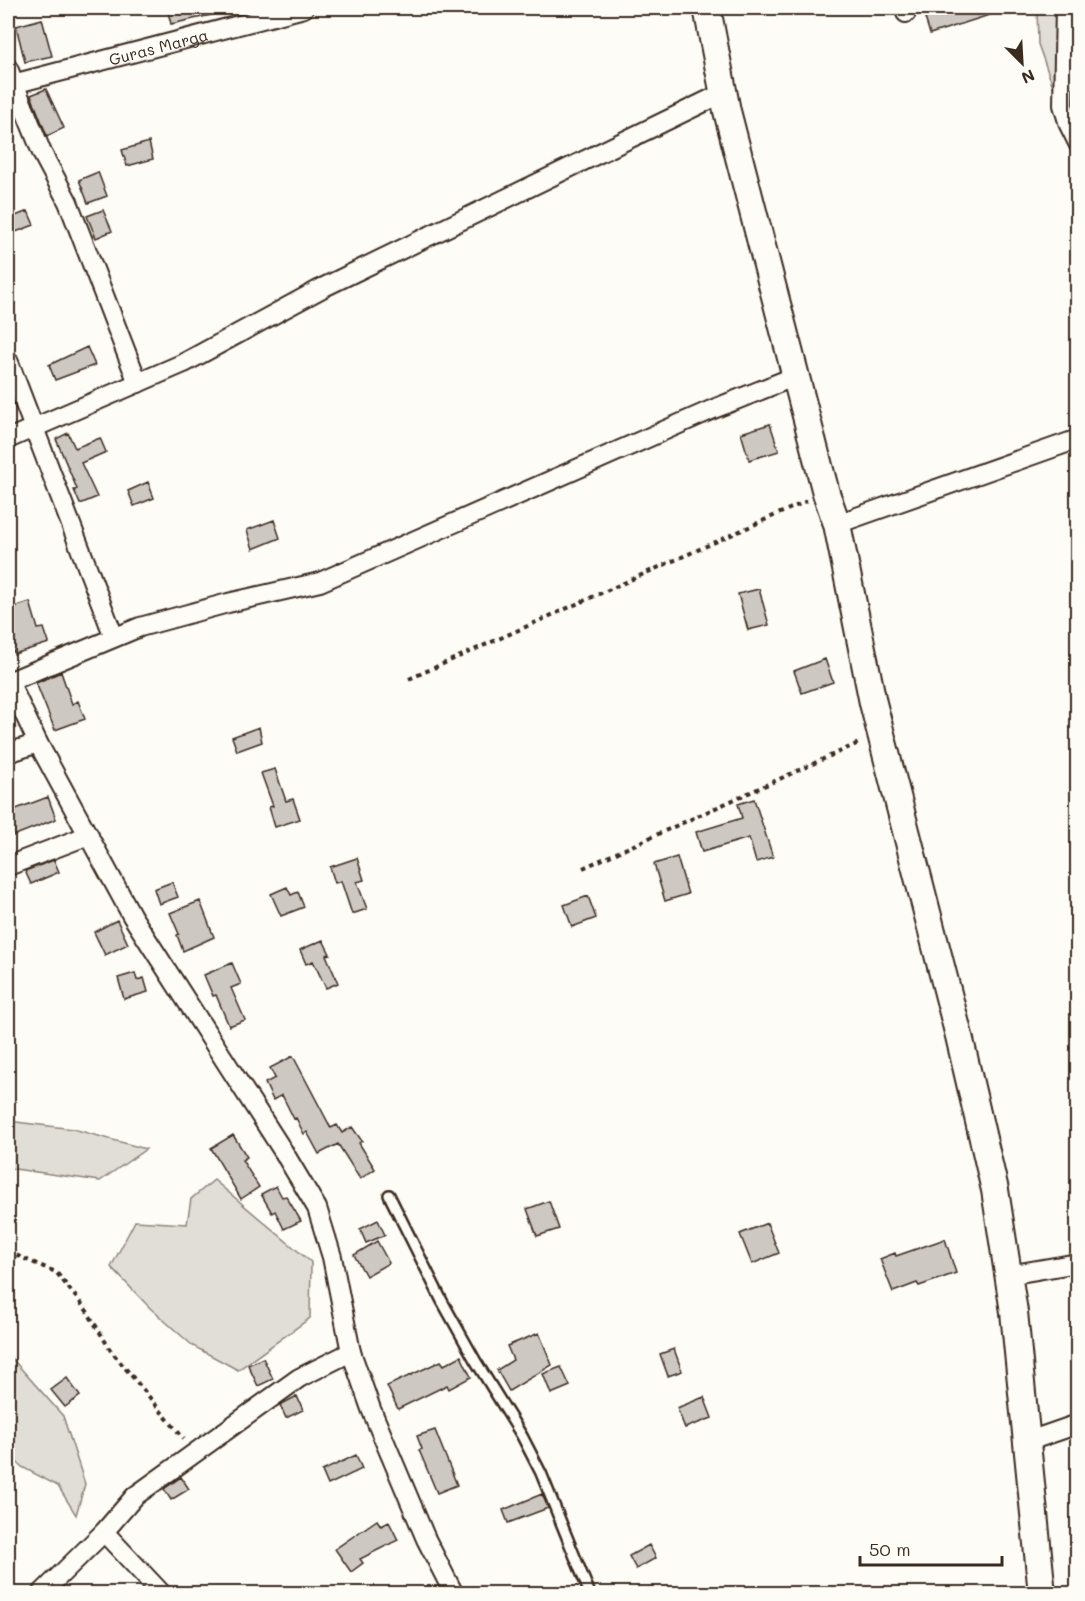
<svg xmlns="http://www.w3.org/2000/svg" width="1085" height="1601" viewBox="0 0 1085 1601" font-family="Mali,sans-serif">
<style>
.green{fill:#e1ded7;stroke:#8e847a;stroke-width:1.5}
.building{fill:#cdc8c2;stroke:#3b2a1e;stroke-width:1.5}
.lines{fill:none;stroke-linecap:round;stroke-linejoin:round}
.lane-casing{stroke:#3b2a1e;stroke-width:14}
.street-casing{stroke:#3b2a1e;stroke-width:22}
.secondary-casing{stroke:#3b2a1e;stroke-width:30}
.path{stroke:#3b2a1e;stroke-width:4;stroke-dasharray:4.5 4.5;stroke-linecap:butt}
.lane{stroke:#fdfcf7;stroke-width:9}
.street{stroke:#fdfcf7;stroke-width:18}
.secondary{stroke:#fdfcf7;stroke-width:26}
.labels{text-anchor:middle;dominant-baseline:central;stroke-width:4.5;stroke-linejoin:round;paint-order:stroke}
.street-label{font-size:16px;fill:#3b2a1e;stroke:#fdfcf7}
</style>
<rect width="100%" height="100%" fill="#fdfcf7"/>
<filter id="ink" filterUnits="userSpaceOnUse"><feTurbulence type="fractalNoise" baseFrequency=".0167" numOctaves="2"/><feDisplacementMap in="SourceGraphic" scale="12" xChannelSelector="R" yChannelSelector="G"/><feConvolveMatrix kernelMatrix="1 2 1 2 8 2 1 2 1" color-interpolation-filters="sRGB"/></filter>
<g filter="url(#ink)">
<path class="green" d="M1037 8H1077V154L1038 44Z
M8 1121 73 1129 146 1149 100 1181 8 1168Z
M214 1180 311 1262 310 1318 238 1370 193 1346 150 1308 111 1267 135 1221 187 1224 191 1199Z
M8 1354 63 1416 85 1484 76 1515 58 1486 22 1467 8 1454Z"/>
<path class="building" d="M167 8H215L216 14 171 24Z
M922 8H1002V11L930 34Z
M42 19 52 56 25 62 16 26Z
M46 89 64 128 47 136 31 95Z
M149 142 153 159 127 166 122 150Z
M98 172 107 196 88 203 79 180Z
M103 210 112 231 96 238 87 216Z
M28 211 34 225 8 235V219Z
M87 347 95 365 55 380 49 365Z
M770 424 779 451 749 460 741 433Z
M68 433 75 448 100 438 106 452 81 463 97 497 80 504 74 490 77 489 56 439Z
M148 482 154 498 134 506 128 491Z
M274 520 280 538 253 549 247 530Z
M759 589 769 625 748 630 738 594Z
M30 602 38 629 44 628 49 643 14 654 8 633V609Z
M825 659 833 682 802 693 794 671Z
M61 672 72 704 78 701 85 719 55 730 36 683Z
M259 727 262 742 237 751 232 737Z
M275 769 286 801 293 799 300 819 275 827 269 807 273 806 261 773Z
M48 797 56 819 8 838V812Z
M754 799 773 857 756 862 749 838 702 852 696 832 742 818 738 804Z
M677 857 688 894 665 901 654 864Z
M357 858 364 880 357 882 367 909 352 914 341 881 335 883 330 867Z
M54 860 59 872 31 884 25 871Z
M172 882 178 897 159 904 154 889Z
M287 887 291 895 298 892 304 907 281 916 271 894Z
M588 896 596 918 572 927 564 905Z
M200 901 214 937 183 951 177 935 179 934 170 913Z
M117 920 128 944 105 955 94 932Z
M323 940 330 954 326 955 338 983 326 988 313 961 306 964 300 950Z
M232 963 241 984 231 988 245 1020 229 1026 216 995 213 996 204 975Z
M135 973 137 980 144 978 148 992 124 999 118 978Z
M293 1056 331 1128 337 1125 342 1133 352 1127 362 1141 359 1143 375 1169 360 1179 338 1144 319 1154 307 1132 304 1134 296 1118 294 1119 282 1095 273 1100 265 1083 275 1078 270 1068Z
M233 1135 247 1157 242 1160 259 1187 241 1199 211 1148Z
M276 1186 282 1197 286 1196 301 1221 284 1229 275 1211 272 1213 261 1194Z
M549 1201 559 1229 537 1236 527 1209Z
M378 1220 385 1235 366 1243 360 1229Z
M767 1223 779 1253 752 1264 740 1234Z
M945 1239 956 1273 919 1286 917 1283 893 1292 880 1259 895 1253 896 1256Z
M377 1241 389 1263 366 1276 354 1255Z
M539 1333 552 1365 509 1391 497 1370 513 1360 507 1346Z
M674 1349 682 1371 668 1376 660 1354Z
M461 1356 471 1377 449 1389 447 1385 398 1409 387 1386 441 1361 444 1365Z
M263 1358 273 1379 258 1386 248 1365Z
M561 1367 570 1386 551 1394 543 1374Z
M67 1378 80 1396 65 1407 51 1390Z
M297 1396 303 1410 286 1418 280 1405Z
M704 1397 712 1418 685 1428 677 1408Z
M435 1430 457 1485 437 1493 419 1450 422 1449 417 1436Z
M356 1455 362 1469 328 1485 322 1471Z
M181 1477 189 1489 171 1500 164 1489Z
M542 1494 548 1508 508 1523 503 1510Z
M377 1520 381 1526 389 1522 398 1540 360 1559 363 1563 351 1572 335 1549Z
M649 1545 656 1558 636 1569 629 1556Z"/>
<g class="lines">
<defs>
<path id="lane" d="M389 1195 442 1301 475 1360 522 1436 541 1473 590 1594"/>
<g id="street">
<path d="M905 8 906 13"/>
<path d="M1065 8 1063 105 1069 125 1078 143"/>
<path d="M8 68 42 153 68 202 138 383"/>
<path id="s1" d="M13 84 304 8"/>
<path d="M8 360 114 637"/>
<path d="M8 439 184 363 324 287 723 93"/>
<path d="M837 524 1078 439"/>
<path d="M8 679 38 743 132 916 283 1151 317 1208 332 1257 351 1352 371 1409 426 1539 454 1594"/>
<path d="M8 682 140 627 228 603 320 582 711 410 796 376"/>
<path d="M8 753 38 743"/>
<path d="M8 866 89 835"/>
<path d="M1008 1275 1078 1263"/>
<path d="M1026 1442 1078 1424"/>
<path d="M104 1532 162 1594"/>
<path d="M41 1594 104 1532 135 1496 299 1378 351 1352"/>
</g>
<path id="secondary" d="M707 8 727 111 826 493 837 524 873 703 959 1036 995 1190 1014 1312 1042 1594"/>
</defs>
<use href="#lane" class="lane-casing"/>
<use href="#street" class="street-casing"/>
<use href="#secondary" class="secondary-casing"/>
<path class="path" d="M409 679 807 501
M583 868 861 742
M8 1252 56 1272 87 1311 111 1351 184 1439"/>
<use href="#lane" class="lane"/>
<use href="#street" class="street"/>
<use href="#secondary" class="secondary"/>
</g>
</g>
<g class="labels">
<g class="street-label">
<text stroke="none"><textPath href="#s1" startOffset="150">Guras Marga</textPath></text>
</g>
</g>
<rect width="1085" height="1601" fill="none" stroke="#fdfcf7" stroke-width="30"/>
<rect x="15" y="15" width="1055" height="1571" fill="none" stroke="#3b2a1e" stroke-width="2" filter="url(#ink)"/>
<g transform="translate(1022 63) rotate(156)" stroke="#fdfcf7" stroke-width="4.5" paint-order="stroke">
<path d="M0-4.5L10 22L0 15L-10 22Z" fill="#3b2a1e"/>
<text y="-9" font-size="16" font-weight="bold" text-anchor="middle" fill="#3b2a1e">N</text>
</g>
<path d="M860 1556v9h142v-9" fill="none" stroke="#3b2a1e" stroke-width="3"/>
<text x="869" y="1556" font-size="18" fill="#3b2a1e" stroke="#fdfcf7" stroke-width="4.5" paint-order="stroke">50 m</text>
</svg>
